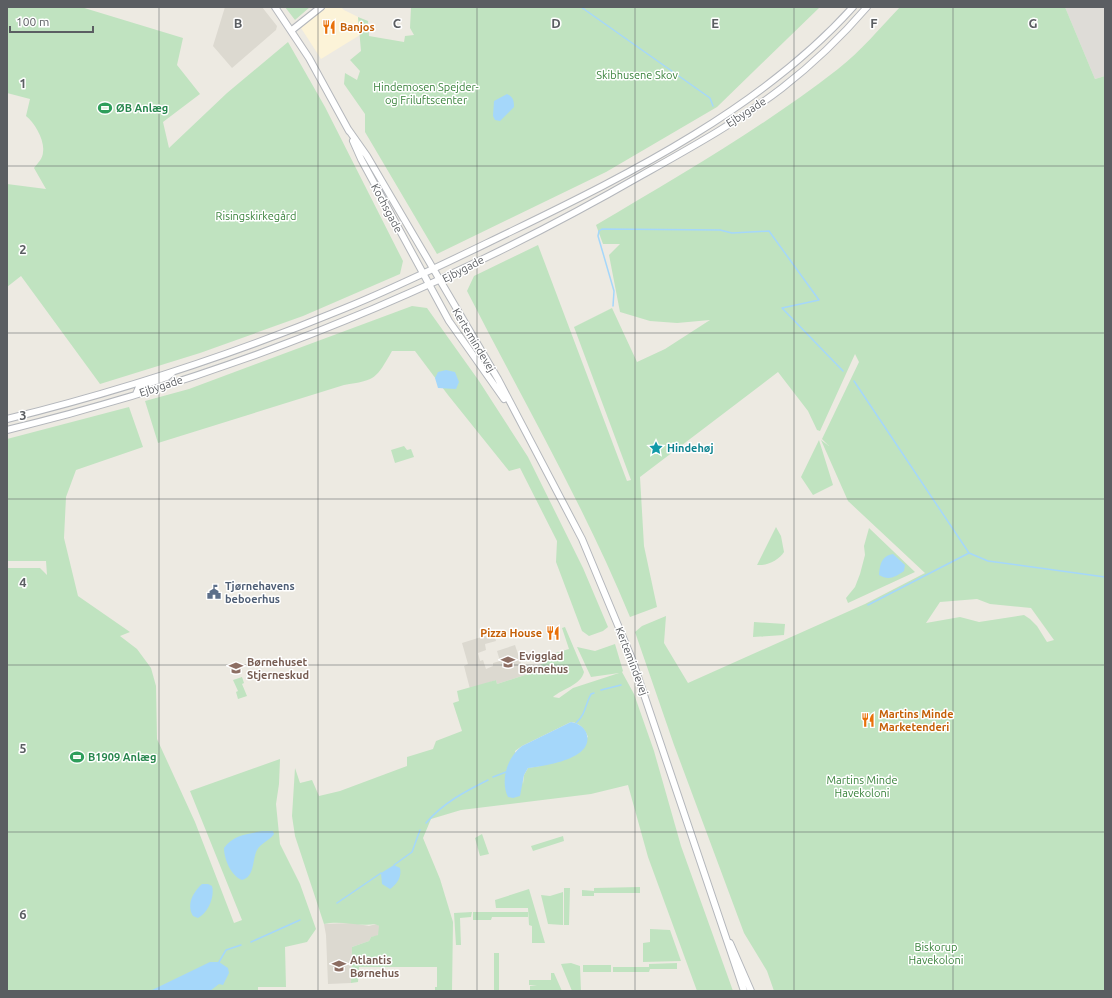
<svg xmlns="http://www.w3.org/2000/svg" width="1112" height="998" viewBox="0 0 1112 998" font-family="Ubuntu,sans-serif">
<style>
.commercial{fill:#fcf3d8}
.industrial{fill:#dedcd7}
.education{fill:#dcd9d0}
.green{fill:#c0e3c0;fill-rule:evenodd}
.water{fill:#a5d7fa}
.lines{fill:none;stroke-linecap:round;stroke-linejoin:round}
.stream{stroke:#a5d7fa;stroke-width:1.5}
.secondary-casing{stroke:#b4b7bc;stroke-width:8}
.secondary{stroke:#fff;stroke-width:6}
.grid{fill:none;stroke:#5b5e62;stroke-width:1;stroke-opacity:0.55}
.labels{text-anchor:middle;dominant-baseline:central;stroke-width:3;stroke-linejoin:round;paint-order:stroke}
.food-label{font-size:11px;font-weight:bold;fill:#c56008;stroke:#fff;text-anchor:start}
.park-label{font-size:11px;fill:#39823b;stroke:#fff}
.leisure-label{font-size:11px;font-weight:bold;fill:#27864d;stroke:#fff;text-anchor:start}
.street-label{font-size:11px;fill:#5b5e62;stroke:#fff}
.culture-label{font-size:11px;font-weight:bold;fill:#0d838f;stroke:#fff;text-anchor:start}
.service-label{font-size:11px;font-weight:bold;fill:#4e5e75;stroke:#fff;text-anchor:start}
.education-label{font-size:11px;font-weight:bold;fill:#785e54;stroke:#fff;text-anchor:start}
.grid-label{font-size:13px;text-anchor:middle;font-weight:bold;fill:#5b5e62;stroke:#fff;stroke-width:3;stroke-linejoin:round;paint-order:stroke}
</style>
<rect width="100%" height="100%" fill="#edeae2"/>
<path class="commercial" d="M326 7H341L344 10 358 17 360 35 321 59 301 28Z"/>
<path class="industrial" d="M1065 7H1105V76L1095 79Z"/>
<path class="education" d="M225 7H262L277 26 276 30 232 68 213 46Z
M494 633 496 641 485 644 486 650 478 653 480 661 483 660 486 669 493 666V663L500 661 497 651 515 645 525 675 497 684 496 680 470 689 464 666 468 664 462 643Z
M352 923 369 926 376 924 379 926V933L377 936 371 937 369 941 352 947 351 983 328 984 326 935 324 924Z"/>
<path class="green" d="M7 7H81L183 38 177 65 200 94 163 122 169 148 227 93 288 42 325 107 403 261 400 274 303 316 200 353 100 384 21 276 7 287V184L46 189 34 168C38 163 43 158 43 152 45 141 35 123 26 116L30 99 7 93Z
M285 7H310L295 20Z
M411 7H820L717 107 606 172 437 254 365 132V114L344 84 345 73 357 80 360 71 350 60 361 51 358 17 368 21 369 36 404 42 405 36 414 35 410 28Z
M900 7H1065L1095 79 1105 76V991H774L767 971 744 933 674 745 635 632 642 626 666 616 664 643 688 683 865 604 925 573 848 501 821 440 829 446 822 439 859 362 855 354 820 431 817 430 808 411 778 372 640 477 644 546 657 607 630 617C584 505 522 399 467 291L474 276 538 245 627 481 631 480 574 327 612 308 637 362 665 349 710 320 677 323 650 321 620 312 609 255 620 244H603L596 225C679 176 762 128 838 69 861 51 880 28 900 7ZM977 599 990 604 1031 608 1054 640 1047 642 1037 626 1030 619 1024 615 979 622 960 617 926 623 940 602Z
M412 306 427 308 479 381 528 457 583 568 608 627 603 631 589 636 582 631 556 562 557 541 520 468 509 471 448 395 415 351H392C376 379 376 380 344 385L158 443 145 401 189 389Z
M129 407 143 447 76 470 66 497 64 538 78 596 130 632 120 636 137 649 151 668 156 686 157 739 195 822 234 923 242 920 190 791 280 759 279 784 276 804 280 844 300 884 316 929 307 942 285 947 286 987H258V991H7V568H40L47 575 46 561H7V439Z
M819 440 833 485 813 495 801 477Z
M404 446 407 450 411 449 414 457 395 463 391 450Z
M776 527 781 536 784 552C779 560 767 566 757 565Z
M869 528 915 572 848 603 846 598 855 587 860 574 865 555 864 546Z
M754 622 785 624 784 635 753 637Z
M565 627 584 672C581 685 562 689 553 697L559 698 573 688 619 673 591 677 577 647 595 651 615 644 623 671 622 672 634 694 654 751 681 846 733 991H697L648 857 628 785 591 794 461 810 431 819 423 838 440 879 453 922 452 991H435V987H437V967H359L358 982 351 983 352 947 369 941 371 937 378 935 379 926 375 924C359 927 341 920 324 924L295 836 292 816 295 768 300 783 312 780 319 796 340 791 407 766V757L433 749 436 741 462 731 453 703 459 701 457 691 496 680 497 684 525 675 546 661 545 656 569 649 562 628ZM571 722C580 723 585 729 588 737L540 766 528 768 524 775 523 784 515 751 522 746Z
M242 677 244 683 242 684 247 696 238 699 236 692 238 691 233 680Z
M482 834 489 854 480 856 475 838Z
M563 836 564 841 533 851 531 846Z
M640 887V893H594V896H582V890L594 891V888Z
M564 888H570L569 925H564Z
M529 889 545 943H532V926L529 925 528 908H496L495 900Z
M563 892V925L548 924 541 895 550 896Z
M472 912 471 917 460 918 461 945H456L454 913Z
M473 912H528V917H492L491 920H473Z
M650 929 670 930 681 961 643 962V943L650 942Z
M494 953H499V991H494Z
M571 963 580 966 581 991H572L561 964Z
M677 963V969H650L649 972H613V967H649V964Z
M583 965H611V972H583Z
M551 973H554L562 991H530V986L537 985H529V980H551Z"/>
<path class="water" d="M507 94C513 97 514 100 514 107L500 121 495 120 493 116 494 101Z
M446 370 455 372 459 382 456 389 438 388 435 378 438 372Z
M893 554 905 565 904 571C895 577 889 581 879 575 880 565 881 556 893 554Z
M571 722C577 723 583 726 586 732 597 759 544 766 528 768L524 775 520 796 513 798 508 797C500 781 507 757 522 746Z
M262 831H273L274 834C269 841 261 843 257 850 252 860 255 877 242 880 231 876 224 859 224 848 233 835 247 834 262 831Z
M394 865 400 868C402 877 397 884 390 889L382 884 381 873Z
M202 884H208L212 886C215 897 208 913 198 918L193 916C186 905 193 892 202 884Z
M210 962H219L228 968 229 973 223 985 219 984 210 991H150Z"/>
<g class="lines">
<path class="stream" d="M581 7 710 98 713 106
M613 306 614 291 598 236 599 231 602 229 720 230 732 233 769 231 819 300 782 308 843 371
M854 381 969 553 988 561 1105 577
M868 605 969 553
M601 690 621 685
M576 723C586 714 585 705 591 694L594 693
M493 777 506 772
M426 823C443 803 464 792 488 780
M394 865 412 852 420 830
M337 903 381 873
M251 942 300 920
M219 962 226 950 241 945"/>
<defs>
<path id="secondary" d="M275 7 309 58 349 131
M292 30 321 7
M348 129 367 156 498 379 582 539 632 659 744 991
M353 141 361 159 449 321 504 399
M136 394 139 387 167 377 172 373
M7 419C121 391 234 354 343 309 400 286 456 258 512 231 632 173 763 107 853 7
M7 430C229 376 444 289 642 175 690 148 739 121 782 88 813 64 842 36 867 7
M730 943 751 991"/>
</defs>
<use href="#secondary" class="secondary-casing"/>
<use href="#secondary" class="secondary"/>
</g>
<path class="grid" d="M159 7V991M318 7V991M477 7V991M635 7V991M794 7V991M953 7V991M7 166H1105M7 333H1105M7 499H1105M7 665H1105M7 832H1105"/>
<defs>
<symbol id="restaurant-bare" viewBox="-9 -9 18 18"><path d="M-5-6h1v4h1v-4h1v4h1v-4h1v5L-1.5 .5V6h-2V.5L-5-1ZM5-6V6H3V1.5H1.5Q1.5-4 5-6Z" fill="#e8710a" stroke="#fff" stroke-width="2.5" paint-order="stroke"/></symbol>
<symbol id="stadium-bare" viewBox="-9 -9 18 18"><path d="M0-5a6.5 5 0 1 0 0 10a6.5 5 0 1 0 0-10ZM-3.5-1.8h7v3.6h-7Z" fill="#2e9e5b" stroke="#fff" stroke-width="2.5" paint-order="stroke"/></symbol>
<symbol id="sight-bare" viewBox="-9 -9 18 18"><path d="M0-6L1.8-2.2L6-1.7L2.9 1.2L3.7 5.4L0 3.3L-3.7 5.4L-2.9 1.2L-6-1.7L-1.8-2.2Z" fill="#0f9aa8" stroke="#fff" stroke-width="2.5" paint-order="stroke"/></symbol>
<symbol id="civic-bare" viewBox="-9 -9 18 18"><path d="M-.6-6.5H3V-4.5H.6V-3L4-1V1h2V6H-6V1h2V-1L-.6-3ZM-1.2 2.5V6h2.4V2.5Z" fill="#5c6f8a" stroke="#fff" stroke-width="2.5" paint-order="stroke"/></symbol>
<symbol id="school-bare" viewBox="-9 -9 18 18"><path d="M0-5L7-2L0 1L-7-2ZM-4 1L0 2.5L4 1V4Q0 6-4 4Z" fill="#8d6e63" stroke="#fff" stroke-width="2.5" paint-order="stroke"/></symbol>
</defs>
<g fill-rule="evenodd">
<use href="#restaurant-bare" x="319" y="17" width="20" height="20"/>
<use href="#stadium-bare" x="95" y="98" width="20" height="20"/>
<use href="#sight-bare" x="646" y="438" width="20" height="20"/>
<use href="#civic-bare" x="204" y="582" width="20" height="20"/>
<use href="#restaurant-bare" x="543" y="623" width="20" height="20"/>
<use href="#school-bare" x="498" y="652" width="20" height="20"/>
<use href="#school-bare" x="226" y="658" width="20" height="20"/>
<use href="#restaurant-bare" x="858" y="710" width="20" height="20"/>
<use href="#stadium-bare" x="67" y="747" width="20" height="20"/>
<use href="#school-bare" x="329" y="956" width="20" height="20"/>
</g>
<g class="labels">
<g class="food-label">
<text x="340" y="27">Banjos</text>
<text x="542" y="633" text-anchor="end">Pizza House</text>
<text x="879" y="714">Martins Minde<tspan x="879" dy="13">Marketenderi</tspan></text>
</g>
<g class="park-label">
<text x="637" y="75">Skibhusene Skov</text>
<text x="426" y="87">Hindemosen Spejder-<tspan x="426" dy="13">og Friluftscenter</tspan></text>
<text x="256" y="216">Risingskirkegård</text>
<text x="862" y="780">Martins Minde<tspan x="862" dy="13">Havekoloni</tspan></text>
<text x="936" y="947">Biskorup<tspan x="936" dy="13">Havekoloni</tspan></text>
</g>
<g class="leisure-label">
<text x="116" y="108">ØB Anlæg</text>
<text x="88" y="757">B1909 Anlæg</text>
</g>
<g class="street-label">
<text transform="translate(746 112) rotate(-33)">Ejbygade</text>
<text transform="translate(387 208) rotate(62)">Kochsgade</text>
<text transform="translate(463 269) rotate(-27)">Ejbygade</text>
<text transform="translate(474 340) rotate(59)">Kertemindevej</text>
<text transform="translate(161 386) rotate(-18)">Ejbygade</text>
<text transform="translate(632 661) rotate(69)">Kertemindevej</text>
</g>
<g class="culture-label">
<text x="667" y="448">Hindehøj</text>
</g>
<g class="service-label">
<text x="225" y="586">Tjørnehavens<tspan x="225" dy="13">beboerhus</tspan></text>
</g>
<g class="education-label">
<text x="519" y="656">Evigglad<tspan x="519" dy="13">Børnehus</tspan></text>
<text x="247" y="662">Børnehuset<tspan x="247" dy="13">Stjerneskud</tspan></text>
<text x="350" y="960">Atlantis<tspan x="350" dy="13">Børnehus</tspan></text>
</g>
</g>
<g class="grid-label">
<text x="238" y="28">B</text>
<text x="397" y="28">C</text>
<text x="556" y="28">D</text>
<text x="715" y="28">E</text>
<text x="874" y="28">F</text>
<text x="1033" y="28">G</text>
<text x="23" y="88">1</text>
<text x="23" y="254">2</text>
<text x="23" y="420">3</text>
<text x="23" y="587">4</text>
<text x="23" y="753">5</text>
<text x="23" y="919">6</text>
</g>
<rect width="1112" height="998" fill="none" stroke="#5b5e62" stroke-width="16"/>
<path d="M10 26v6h83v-6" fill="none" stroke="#5b5e62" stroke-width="2"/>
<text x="16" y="26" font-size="12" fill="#5b5e62" stroke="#ffffff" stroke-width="3" paint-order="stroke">100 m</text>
</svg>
